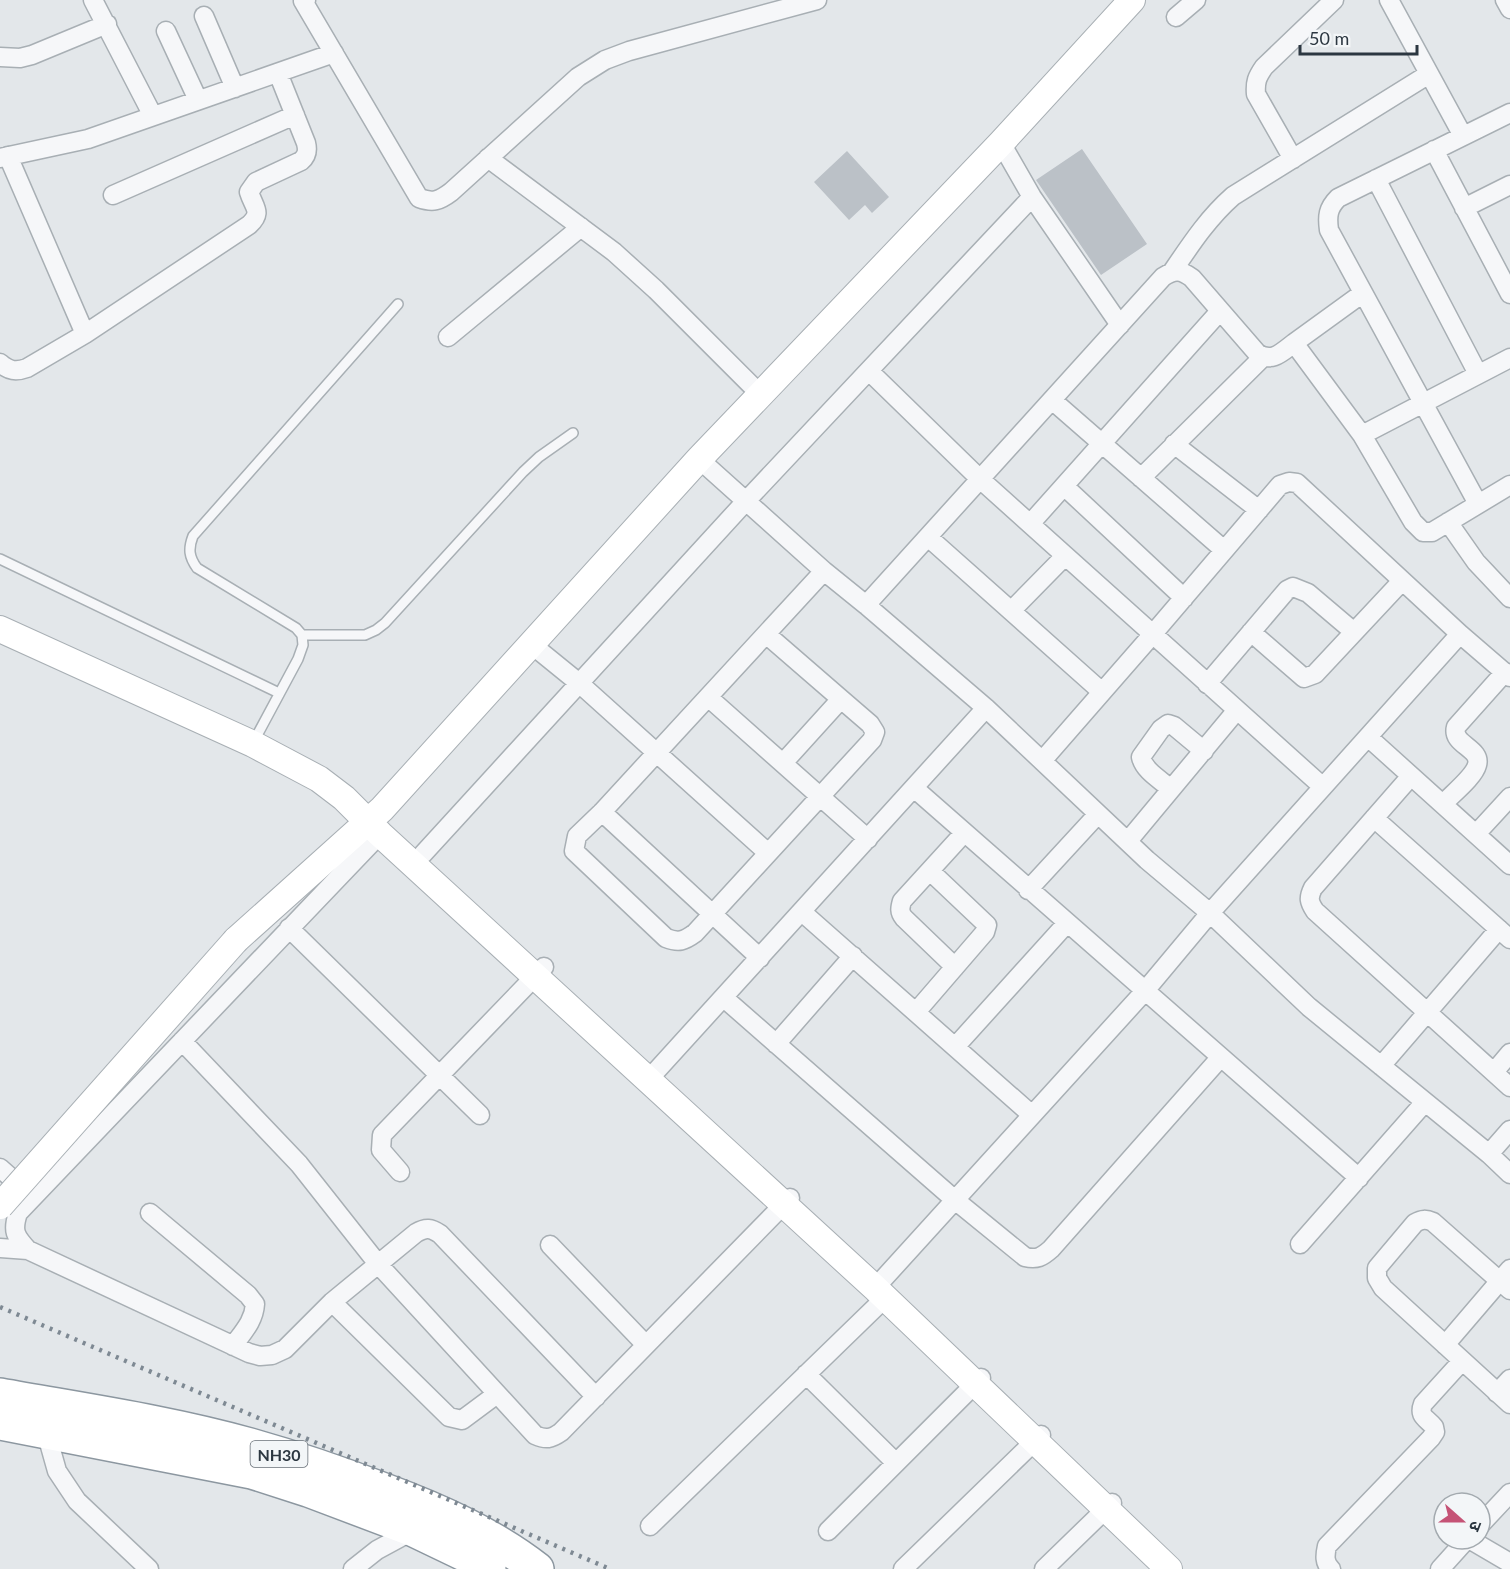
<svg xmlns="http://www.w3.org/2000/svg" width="1510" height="1569" viewBox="0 0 1510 1569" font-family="Lato,'Noto Sans Devanagari',sans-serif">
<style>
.building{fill:#bbc1c7}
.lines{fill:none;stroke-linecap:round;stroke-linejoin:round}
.lane-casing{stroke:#a8afb4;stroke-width:12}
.street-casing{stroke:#a8afb4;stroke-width:21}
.secondary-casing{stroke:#a8afb4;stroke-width:28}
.highway-casing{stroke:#8c97a0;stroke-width:36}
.lane{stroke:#f6f7f9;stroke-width:9}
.street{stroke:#f6f7f9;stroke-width:18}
.secondary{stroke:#fff;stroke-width:26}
.highway{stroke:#fff;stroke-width:33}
.rail{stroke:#7e8993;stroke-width:4.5;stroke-dasharray:3 6;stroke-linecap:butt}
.secondary-bridge-casing{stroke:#a8afb4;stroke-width:28;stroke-linecap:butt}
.secondary-bridge{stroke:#fff;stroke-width:26}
.labels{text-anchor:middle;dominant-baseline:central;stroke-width:5;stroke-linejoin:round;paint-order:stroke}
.shield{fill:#f3f6f8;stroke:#687078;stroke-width:1.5}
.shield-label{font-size:16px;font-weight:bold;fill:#2c3741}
</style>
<rect width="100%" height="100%" fill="#e3e7ea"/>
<path class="building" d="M1082 149 1147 244 1101 275 1036 180Z
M847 151 889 197 872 213 865 205 849 220 814 182Z"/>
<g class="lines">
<defs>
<path id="lane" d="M0 559 279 693
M302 635H365L376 630 385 623 523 472 539 457 573 433
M254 741 298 659 303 645 302 635 296 628 197 568C189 557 188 549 193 536L398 304"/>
<path id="street" d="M93 0 153 116
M306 0 303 1 419 198C433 203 439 201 451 192L578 77 605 60 629 51 817 0
M1389 0 1463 136
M1505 0 1510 9
M204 16 235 88
M1176 17 1196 0
M166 31 198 100
M0 57 20 58 32 55 107 24
M1001 143 1032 197 1120 325
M1434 150 1510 294
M8 156 85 334
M0 158 88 139 334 53
M488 158 614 252 656 290 761 395
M1293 159 1256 94C1255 82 1257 77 1264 67L1334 0
M1376 179 1478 374
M113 195 295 115
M1464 208 1510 185
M1172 272C1191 244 1208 218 1233 196L1429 74
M448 337 581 227
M1294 343 1363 293
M0 363C9 371 16 372 27 368L85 334 249 225C263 212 254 208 249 192L256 182 301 161C307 156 308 151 306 143L278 73
M869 371 980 479 1323 787
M1052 400 1224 550
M1362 435 1510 358
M1174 444 1259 510
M699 459 824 571 866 605 986 708 1147 860 1210 913 1309 1007 1489 1154 1510 1174
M1141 478 1263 357
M1064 486 1184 598
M1478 504 1329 230C1327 216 1328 208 1338 198L1510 113
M1448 522 1476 562 1510 598
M1030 524 1220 311
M928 537 1102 692
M824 571 602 812 577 836 574 851 666 938C679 943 684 941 695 933L872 740 875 732 870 724 841 699
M866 605 1163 277C1175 269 1181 270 1192 278L1257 353C1272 363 1281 353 1294 343L1362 435 1413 522 1423 532H1432L1510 485
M1011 611 1065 556
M1251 632 1304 678 1315 674 1402 581
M766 634 841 699 783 763
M1460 634 1510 677
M531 644 579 683 768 853
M1207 684 1287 590 1293 587 1308 593 1354 632
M708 697 868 839
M1368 737 1510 865
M1411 776 1313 888C1308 898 1309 902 1315 911L1510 1087
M914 788 1359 1178
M1171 789C1161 780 1144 771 1141 757L1161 729 1168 724 1174 726 1204 751
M1443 804C1451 795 1474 777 1477 765 1482 748 1451 745 1456 727L1505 672
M602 812 760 958
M1374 818 1510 939
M380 834 18 1213C12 1231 15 1236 28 1250L249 1353 260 1356 272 1355 285 1349 332 1302 416 1233C426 1227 431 1228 440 1234L596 1397
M1476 834 1510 797
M1128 841 1237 710
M423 854 746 501 1032 197
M1028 890 1098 814
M802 912 1032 1115
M289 928 480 1115
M955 967 904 918C899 912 900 908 902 901L964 833
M724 998 955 1200 1025 1257C1037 1260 1042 1257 1051 1249L1220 1058
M916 1012 985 932 987 925 930 871
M182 1041 299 1164 378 1264 535 1435C546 1440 551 1439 561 1432L790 1198
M776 1044 853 956
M955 1047 1067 923
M1381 1066 1499 929
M1494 1072 1510 1053
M648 1080 986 708
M1489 1154 1510 1130
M0 1168 27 1192
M400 1172 381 1150 382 1135 544 967
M150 1213 248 1295 255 1304C254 1321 243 1332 233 1346
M1300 1244 1425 1102
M550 1245 646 1345
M0 1248 28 1250
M875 1288 1144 992 1210 913 1460 634 1297 483 1289 482 1280 485 1152 635 1042 761
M1510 1290 1433 1222C1426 1219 1422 1219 1415 1223L1377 1268V1278L1383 1288 1510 1404
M332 1302 449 1417 462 1420 497 1394
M1445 1345 1510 1269
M806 1374 896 1463
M1497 1393 1510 1379
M46 1432 57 1471 77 1501 149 1569
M1480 1525 1510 1493
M650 1526 885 1298
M828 1531 981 1378
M1469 1539 1510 1563
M353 1569 377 1550 414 1530
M903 1569 1041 1435
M1044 1569 1112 1503
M1331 1569C1324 1563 1325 1555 1327 1546L1431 1438 1435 1432 1434 1427C1427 1418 1418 1417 1423 1404L1462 1361
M1440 1569 1467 1539"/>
<path id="secondary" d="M0 629 253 744 319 779 344 798 380 834 875 1288 1169 1569
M236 940 382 809 699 459 1001 143 1132 0"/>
<path id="highway" d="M0 1395C83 1410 168 1422 250 1445 296 1458 340 1473 384 1490 438 1510 492 1534 537 1569
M0 1423 252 1472 308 1490 414 1530 464 1554 489 1569"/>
</defs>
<use href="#lane" class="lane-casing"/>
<use href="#street" class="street-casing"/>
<use href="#secondary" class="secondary-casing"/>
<use href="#highway" class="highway-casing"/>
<use href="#lane" class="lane"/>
<use href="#street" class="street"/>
<use href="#secondary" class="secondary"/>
<use href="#highway" class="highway"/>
<path class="rail" d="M0 1307 610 1569"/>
<defs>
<path id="secondary-bridge" d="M0 1206 236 940"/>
</defs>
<use href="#secondary-bridge" class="secondary-bridge-casing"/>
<use href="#secondary-bridge" class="secondary-bridge"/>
</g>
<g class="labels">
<rect class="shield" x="250.5" y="1441" width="57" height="26" rx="4.5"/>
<g class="shield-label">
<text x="279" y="1454">NH30</text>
</g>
</g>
<g transform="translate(1462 1521) rotate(111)"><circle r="28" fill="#f3f6f8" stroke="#a3aaaf" stroke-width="1.5"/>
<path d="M0-4.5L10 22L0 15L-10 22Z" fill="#c55376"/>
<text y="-9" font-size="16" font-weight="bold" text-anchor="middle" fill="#2c3741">उ</text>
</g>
<path d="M1300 45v9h117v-9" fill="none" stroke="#2c3741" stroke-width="3"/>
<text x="1309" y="45" font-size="18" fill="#2c3741" stroke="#f3f6f8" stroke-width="4.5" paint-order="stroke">50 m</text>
</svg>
